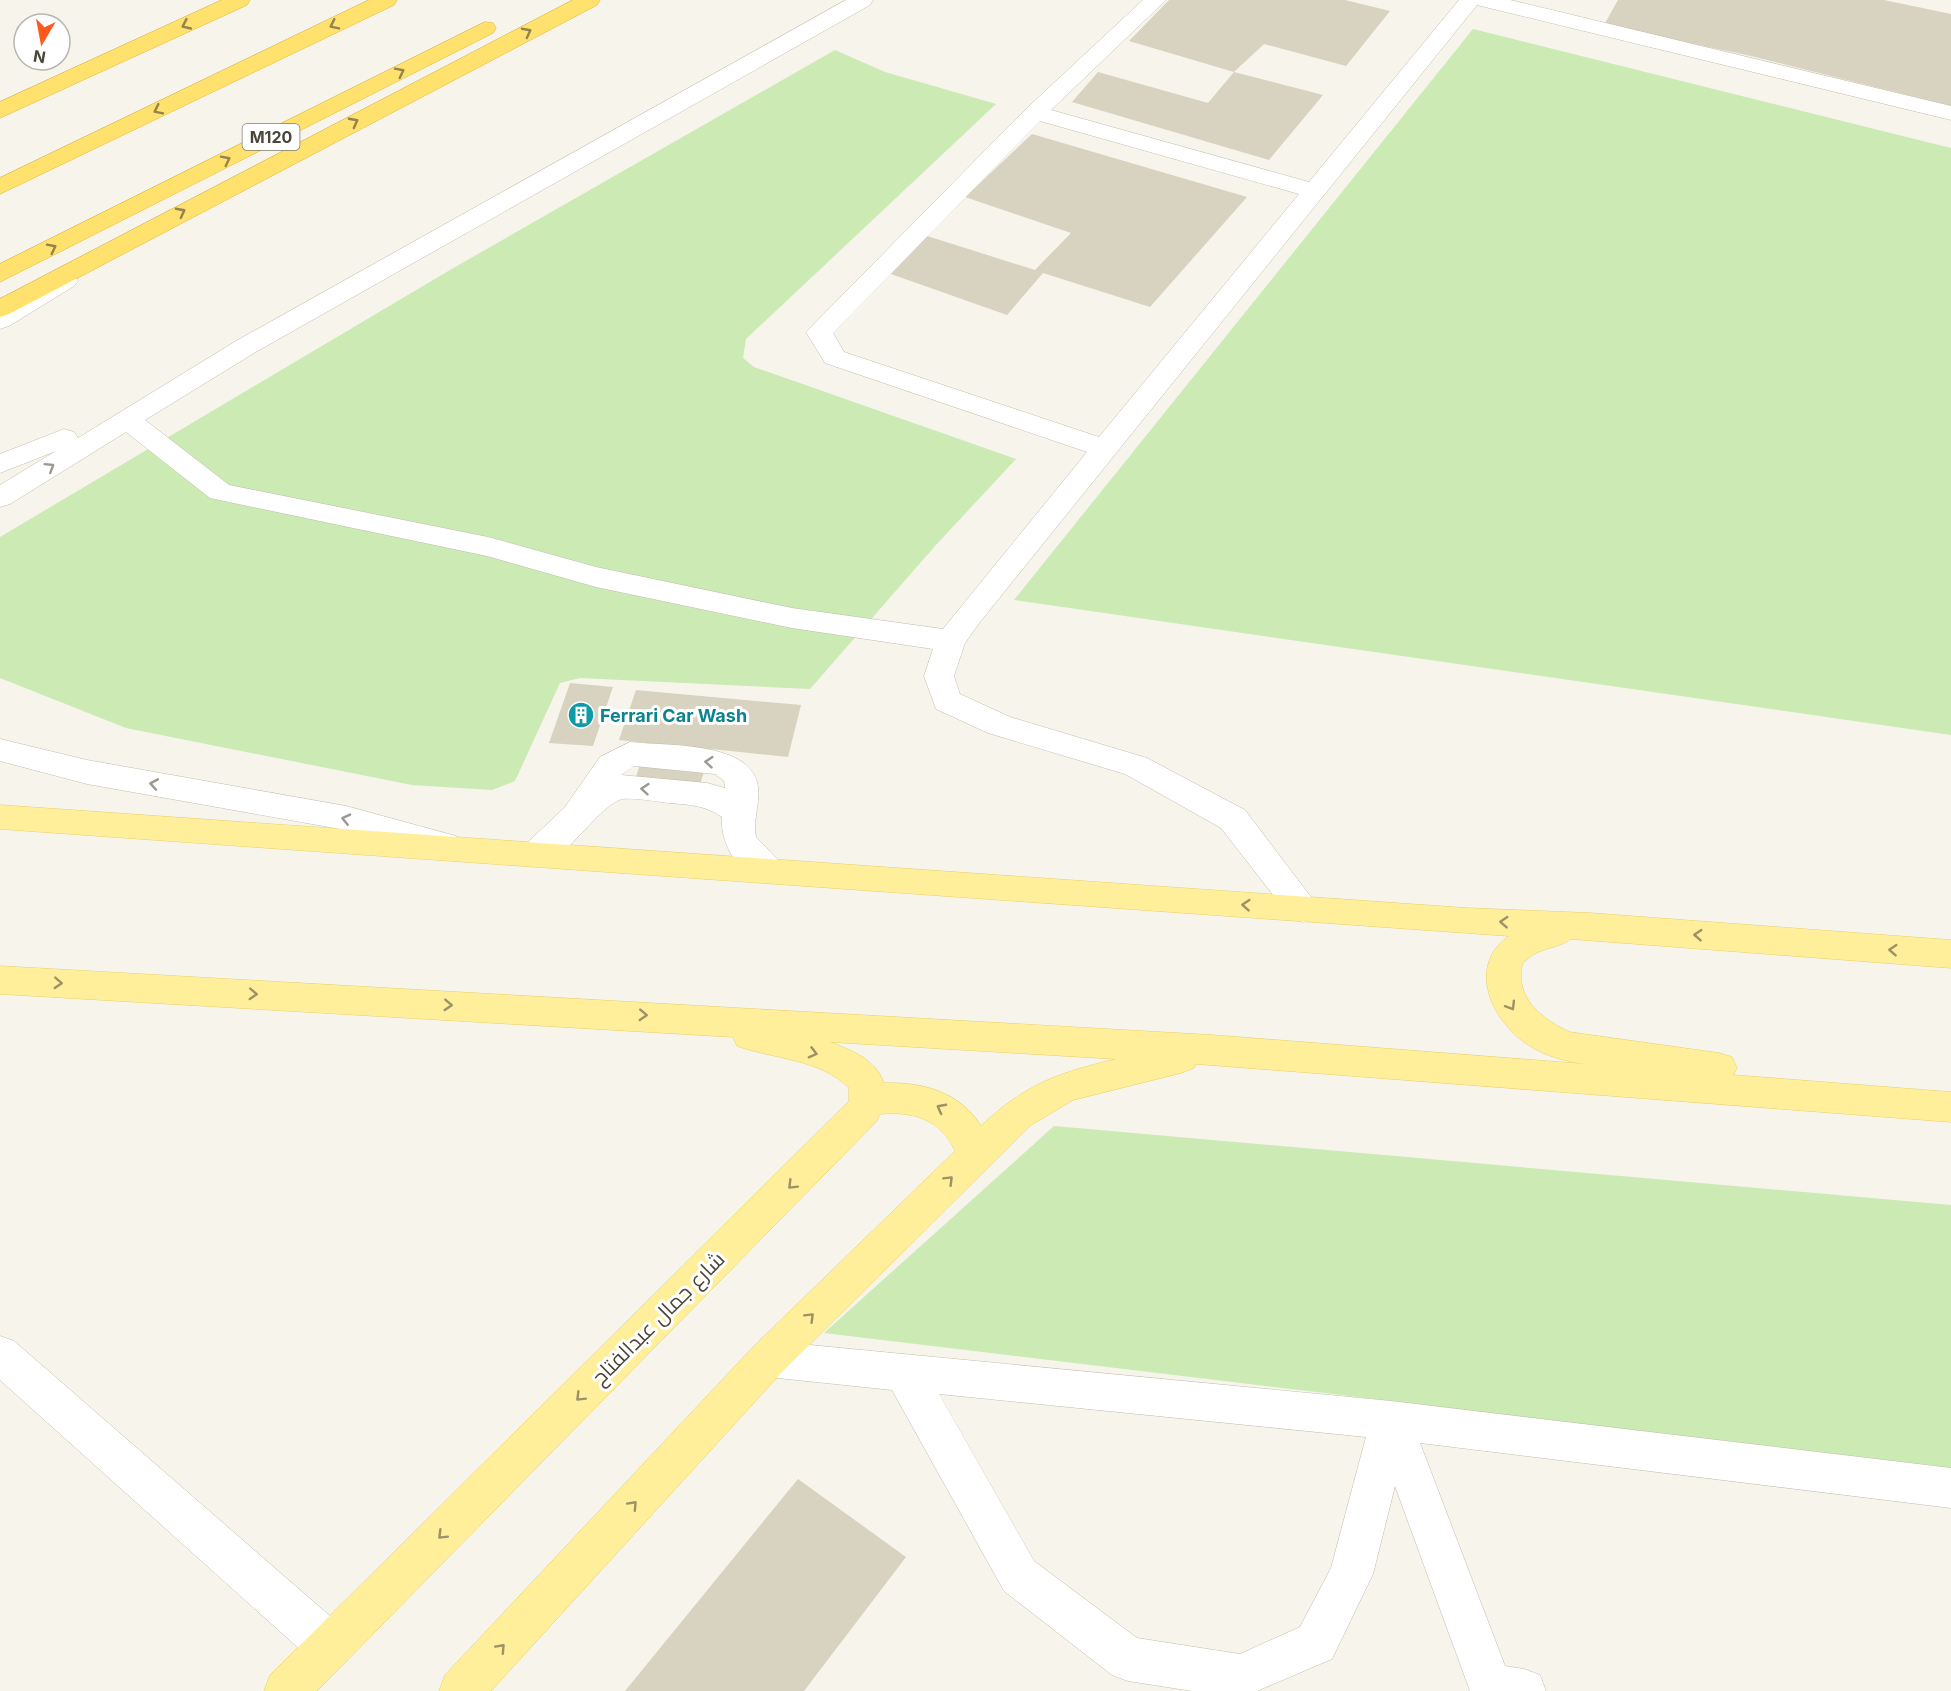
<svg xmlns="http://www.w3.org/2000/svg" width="1951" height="1691" viewBox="0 0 1951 1691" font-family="Inter,Cairo,sans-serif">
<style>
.green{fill:#cbeab4}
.building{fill:#d8d2c0}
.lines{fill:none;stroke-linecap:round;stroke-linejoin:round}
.minor-casing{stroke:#c2bdae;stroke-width:1}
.major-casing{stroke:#e6d069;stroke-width:1}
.highway-casing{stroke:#e0b83b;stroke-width:1}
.minor{fill:#fff;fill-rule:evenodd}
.major{fill:#ffef9b;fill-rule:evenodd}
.highway{fill:#ffe16d;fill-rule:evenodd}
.oneway{stroke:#93844e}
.oneway2{stroke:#9c9992}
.oneway3{stroke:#9c9265}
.labels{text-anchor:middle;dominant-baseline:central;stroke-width:6;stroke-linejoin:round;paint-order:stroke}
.shield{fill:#fff;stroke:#817e74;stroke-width:1.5}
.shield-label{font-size:16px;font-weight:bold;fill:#4b4639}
.culture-label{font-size:18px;font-weight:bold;fill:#0d838f;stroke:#fff;text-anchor:start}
.near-street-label{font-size:21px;fill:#4b4639;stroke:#fff}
</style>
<rect width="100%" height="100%" fill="#f6f4eb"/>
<path class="green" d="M1473 29 1951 148V735L1014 600Z
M835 50 885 72 996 104 746 339 743 358 754 367 1016 459 935 546 810 689 580 678 560 683 515 781 492 790 412 785 126 728 0 678V537L450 270Z
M1054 1126 1951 1205V1468L824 1333Z"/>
<path class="building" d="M1169 0H1345L1390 11 1346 66 1264 44 1234 72 1129 41Z
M1618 0H1884L1951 14V106L1751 56 1604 25Z
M1098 72 1208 103 1234 72 1323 95 1269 160 1072 102Z
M1032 134 1247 197 1150 307 1043 273 1007 315 888 273 924 235 1035 270 1071 233 965 197Z
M570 683 613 687 593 746 549 743Z
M636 690 801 705 788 757 711 749 695 801 630 795 647 743 619 740Z
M798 1479 906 1557 804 1691H625Z"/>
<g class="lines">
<defs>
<path id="minor" d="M846 0H873L870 5 254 353 145 420 229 485 488 537 596 567 792 608 943 629 1087 452 825 363 806 332 1027 108 1143 0H1166L1051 110 1309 182 1459 0H1510L1951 106V120L1477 5 980 622 965 643 954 676 960 694 1010 717 1147 758 1245 810 1320 909 1315 918 1303 922 1291 918 1221 828 1125 774 988 733 936 709 924 676 933 649 792 628 596 587 487 556 210 498 126 432 10 504 0 507V485L56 451 0 473V454L64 429 74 432 78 438 236 341ZM1040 121 1299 194 1099 437 844 352 833 333Z
M65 273 74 276 78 281 74 286 9 326 0 329V310L56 276Z
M0 739 87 760 346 806 456 836 460 845 456 854 444 857 346 830 87 784 0 761Z
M630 742C664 746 746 741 757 782 762 800 752 819 756 837L780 862 785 871 780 880C747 890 719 847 722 817 704 805 691 805 670 803 659 802 627 796 619 800 588 815 560 875 524 864L519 855 524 846 565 807 600 757ZM634 766 715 774 724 781 725 788 707 783 621 775Z
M0 1336 14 1341 346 1630 352 1646 346 1662 330 1668 314 1662 0 1380Z
M768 1341 1391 1401 1951 1468V1508L1420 1443 1505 1666 1524 1669 1540 1675 1546 1691H1470L1395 1486 1373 1574 1332 1659 1257 1691H1192L1128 1681 1112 1675 1004 1591 892 1390 768 1377 754 1372 748 1359 754 1346ZM939 1394 1366 1437 1331 1568 1300 1627 1240 1654 1137 1638 1034 1561Z"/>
<path id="major" d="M0 805 1467 908 1590 913 1951 940V968L1571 939C1558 949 1538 947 1525 961 1521 964 1521 969 1521 974 1520 1003 1545 1020 1569 1032L1719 1053 1732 1057 1737 1068 1733 1075 1951 1092V1122L1196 1064 1194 1068 1181 1073 1073 1100 1031 1125 782 1372 491 1691H439L445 1675 754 1346 955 1151C941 1119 913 1111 880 1114L876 1122 317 1691H264L270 1675 849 1101V1088C821 1059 774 1059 737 1046L733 1037 0 994V966L1212 1035 1585 1064C1564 1061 1545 1056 1527 1044 1492 1021 1466 966 1509 936L0 829ZM830 1042 1116 1059C1058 1073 1025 1084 981 1126 960 1092 923 1082 884 1083 875 1059 853 1051 830 1042Z"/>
<path id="highway" d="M222 0H250L247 5 0 118V102Z
M369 0H397L394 5 0 194V178Z
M573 0H600L597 5 9 314 0 317V299Z
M485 22 493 23 496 28 493 33 0 282V264Z"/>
</defs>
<use href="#minor" class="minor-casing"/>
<use href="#major" class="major-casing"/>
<use href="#highway" class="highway-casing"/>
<use href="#minor" class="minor"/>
<use href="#major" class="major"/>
<use href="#highway" class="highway"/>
</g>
<defs><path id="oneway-chevron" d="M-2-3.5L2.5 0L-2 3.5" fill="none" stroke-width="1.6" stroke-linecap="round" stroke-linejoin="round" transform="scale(1.5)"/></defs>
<g class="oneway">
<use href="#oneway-chevron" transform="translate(186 25) rotate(155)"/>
<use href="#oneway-chevron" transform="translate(334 25) rotate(154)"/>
<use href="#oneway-chevron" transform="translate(527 32) rotate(-28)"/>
<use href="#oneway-chevron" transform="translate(400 72) rotate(-27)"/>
<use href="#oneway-chevron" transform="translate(158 110) rotate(154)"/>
<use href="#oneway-chevron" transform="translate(354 122) rotate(-28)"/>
<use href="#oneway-chevron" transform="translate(226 160) rotate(-27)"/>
<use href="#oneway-chevron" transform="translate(181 212) rotate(-28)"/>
<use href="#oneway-chevron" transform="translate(52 248) rotate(-27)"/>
</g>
<g class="oneway2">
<use href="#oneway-chevron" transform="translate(50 467) rotate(-32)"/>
<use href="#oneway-chevron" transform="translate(709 762) rotate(-175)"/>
<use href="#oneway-chevron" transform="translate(154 784) rotate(-170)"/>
<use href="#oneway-chevron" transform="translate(645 789) rotate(-175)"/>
<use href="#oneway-chevron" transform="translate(346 819) rotate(-167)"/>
</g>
<g class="oneway3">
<use href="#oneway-chevron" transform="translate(1246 905) rotate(-176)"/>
<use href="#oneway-chevron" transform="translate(1504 922) rotate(-177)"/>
<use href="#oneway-chevron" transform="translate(1698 935) rotate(-176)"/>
<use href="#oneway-chevron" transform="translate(1893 950) rotate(-176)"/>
<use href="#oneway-chevron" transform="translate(58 983) rotate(3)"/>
<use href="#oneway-chevron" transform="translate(253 994) rotate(3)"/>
<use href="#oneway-chevron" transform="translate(448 1005) rotate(3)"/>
<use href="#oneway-chevron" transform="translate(1511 1006) rotate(59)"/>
<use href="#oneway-chevron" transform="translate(643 1015) rotate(3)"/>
<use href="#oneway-chevron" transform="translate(813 1053) rotate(15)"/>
<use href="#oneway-chevron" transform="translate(941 1108) rotate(-152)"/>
<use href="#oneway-chevron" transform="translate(949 1180) rotate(-45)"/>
<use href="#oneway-chevron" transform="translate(792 1185) rotate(135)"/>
<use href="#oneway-chevron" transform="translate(810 1317) rotate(-45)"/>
<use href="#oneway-chevron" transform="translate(580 1397) rotate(135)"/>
<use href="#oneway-chevron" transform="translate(633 1505) rotate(-47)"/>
<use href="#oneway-chevron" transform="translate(442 1535) rotate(135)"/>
<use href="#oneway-chevron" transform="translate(501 1648) rotate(-47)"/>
</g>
<defs>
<symbol id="building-disc" viewBox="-11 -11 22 22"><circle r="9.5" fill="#0f9aa8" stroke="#fff"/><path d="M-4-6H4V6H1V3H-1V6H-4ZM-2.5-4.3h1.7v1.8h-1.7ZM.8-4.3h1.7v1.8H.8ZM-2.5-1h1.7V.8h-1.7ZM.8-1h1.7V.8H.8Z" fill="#fff"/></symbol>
</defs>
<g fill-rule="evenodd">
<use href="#building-disc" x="566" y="700" width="30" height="30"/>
</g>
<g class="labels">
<rect class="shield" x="242.5" y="124" width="57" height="26" rx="4.5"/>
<g class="shield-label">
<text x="271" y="137">M120</text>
</g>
<g class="culture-label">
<text x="600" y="715">Ferrari Car Wash</text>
</g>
<g class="near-street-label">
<text transform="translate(658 1318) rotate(-45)">شارع جمال عبدالفتاح</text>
</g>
</g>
<g transform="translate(42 42) rotate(190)"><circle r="28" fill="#ffffff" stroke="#b7b5b0" stroke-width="1.5"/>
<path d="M0-4.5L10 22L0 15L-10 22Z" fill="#fd5a1c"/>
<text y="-9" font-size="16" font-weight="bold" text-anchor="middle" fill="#4b4639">N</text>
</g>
</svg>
